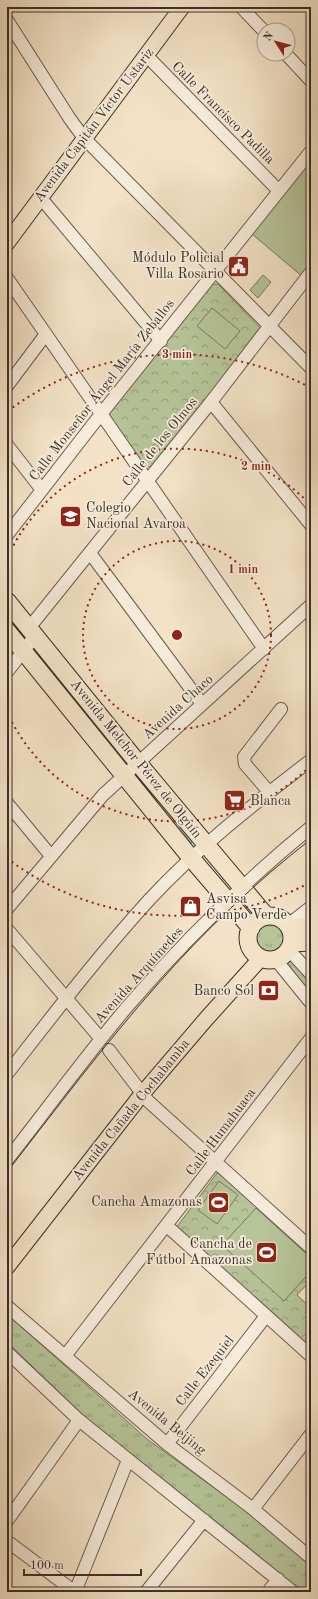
<svg xmlns="http://www.w3.org/2000/svg" width="318" height="1599" viewBox="0 0 318 1599" font-family="'Old Standard TT',serif">
<style>
.grass{fill:url(#grass-tufts);stroke:#797a60}
.park{fill:url(#park-crowns);stroke:#797a60}
.pitch{fill:#b6c499;stroke:#797a60}
.lines{fill:none;stroke-linecap:round;stroke-linejoin:round}
.minor-casing{stroke:#6a5c4f;stroke-width:14}
.major-casing{stroke:#3c3027;stroke-width:17}
.highway-casing{stroke:#3c3027;stroke-width:19}
.minor{stroke:#f7ecdb;stroke-width:12}
.major{stroke:#f3e2c7;stroke-width:15}
.highway{stroke:#f3e2c7;stroke-width:17}
.tram{stroke:#3c3027;stroke-width:1}
.ring{fill:none;stroke:#8f2418;stroke-width:2;stroke-dasharray:2 4}
.labels{text-anchor:middle;dominant-baseline:central;stroke-width:3.5;stroke-linejoin:round;paint-order:stroke}
.street-label{font-size:14px;fill:#3c3027;stroke:#f7ecdb}
.poi-label{font-size:14px;fill:#3c3027;stroke:#f7ecdb;text-anchor:end}
.centre{fill:#8f2418;stroke:#f7ecdb;stroke-width:2}
.ring-label{font-size:12px;text-anchor:middle;font-weight:bold;fill:#8f2418;stroke:#f7ecdb;stroke-width:3.5;stroke-linejoin:round;paint-order:stroke}
</style>
<defs>
<pattern id="grass-tufts" width="24" height="20" patternUnits="userSpaceOnUse"><rect width="24" height="20" fill="#b6c499"/><path d="M3 7l-1-3M5 7V3M7 7l1-3M15 17l-1-3M17 17v-4M19 17l1-3" fill="none" stroke="#95a07d"/></pattern>
<pattern id="park-crowns" width="20" height="18" patternUnits="userSpaceOnUse"><rect width="20" height="18" fill="#b6c499"/><path d="M2 6a3 3 0 1 1 6 0M12 15a3 3 0 1 1 6 0" fill="none" stroke="#95a07d"/></pattern>
</defs>
<rect width="100%" height="100%" fill="#f3e2c7"/>
<filter id="stains"><feTurbulence type="fractalNoise" baseFrequency=".005" numOctaves="4"/><feColorMatrix values="0 0 0 0 .2 0 0 0 0 .09 0 0 0 0 .02 0 0 0 .5 -.17"/></filter>
<radialGradient id="worn" r=".72"><stop offset=".6" stop-color="#630" stop-opacity="0"/><stop offset="1" stop-color="#630" stop-opacity=".3"/></radialGradient>
<path class="grass" d="M33 645 127 758 122 762 31 652Z
M142 778 194 840 190 844 138 783Z
M256 938a14 14 0 1 1 28 0a14 14 0 1 1-28 0Z
M295 959 311 982V995L285 964Z
M7 1314 147 1439 250 1514 311 1566V1592H300L259 1556 84 1416 7 1342Z"/>
<path class="park" d="M263 275 271 282 258 298 250 290Z
M214 284H218L262 330 154 466 147 467 141 464 110 419 109 414 210 285Z
M217 1173 222 1175 311 1255V1280L297 1295 311 1308V1351L176 1228Z"/>
<path class="pitch" d="M311 160V267L303 277 252 234Z
M212 308 240 331 225 349 197 326Z
M219 1181 238 1195 217 1224 198 1210Z
M256 1208 311 1258V1271L284 1301 222 1245Z"/>
<g class="lines">
<defs>
<path id="minor" d="M241 7 264 31
M7 20 70 119 84 138 311 368
M286 54 311 81
M146 55 279 191
M40 197 161 341
M7 278 264 649
M7 386 46 334
M211 402 311 525
M7 445 42 490
M7 535 101 414 311 151
M90 553 202 704
M29 628 211 402 311 272
M7 672 35 636
M269 792 245 764 244 757 281 709
M7 803 51 856
M7 909 103 795 311 605
M288 925 311 907
M7 929 101 1039
M289 950 311 974
M276 960 311 1003
M109 1050 148 1101 311 1248
M7 1074C53 1015 98 956 149 900 197 848 255 803 311 760
M7 1160C47 1109 85 1057 127 1007 183 942 245 881 311 827
M167 1226 311 1356
M7 1306 167 1444 253 1509 311 1558
M7 1352 79 1420 293 1592
M65 1356 311 1038
M167 1444 266 1316
M253 1509 311 1434
M7 1521 79 1420
M7 1541 75 1592
M75 1592 128 1460
M146 1592 204 1520
M268 1592 278 1579"/>
<path id="major" d="M7 243 182 7
M7 1267 142 1094 207 1018 261 958"/>
<path id="highway" d="M7 601 138 763 266 916
M7 631 191 858 251 928
M248 938a22 22 0 1 1 44 0a22 22 0 1 1-44 0Z
M290 928 311 926
M292 943 311 942"/>
</defs>
<use href="#minor" class="minor-casing"/>
<use href="#major" class="major-casing"/>
<use href="#highway" class="highway-casing"/>
<use href="#minor" class="minor"/>
<use href="#major" class="major"/>
<use href="#highway" class="highway"/>
<path class="tram" d="M7 1172C56 1109 104 1045 157 985 203 932 256 882 311 839"/>
</g>
<g class="ring">
<circle cx="177" cy="635" r="94"/>
<path d="M310 766A187 187 0 0 1 8 714M8 556A187 187 0 0 1 310 504"/>
<path d="M309 883A281 281 0 0 1 8 859M8 411A281 281 0 0 1 309 387"/>
</g>
<defs>
<symbol id="civic-square" viewBox="-11 -11 22 22"><rect x="-9" y="-9" width="18" height="18" rx="4" fill="#8f2418" stroke="#f7ecdb"/><path d="M-.6-6.5H3V-4.5H.6V-3L4-1V1h2V6H-6V1h2V-1L-.6-3ZM-1.2 2.5V6h2.4V2.5Z" fill="#fff"/></symbol>
<symbol id="school-square" viewBox="-11 -11 22 22"><rect x="-9" y="-9" width="18" height="18" rx="4" fill="#8f2418" stroke="#f7ecdb"/><path d="M0-5L7-2L0 1L-7-2ZM-4 1L0 2.5L4 1V4Q0 6-4 4Z" fill="#fff"/></symbol>
<symbol id="supermarket-square" viewBox="-11 -11 22 22"><rect x="-9" y="-9" width="18" height="18" rx="4" fill="#8f2418" stroke="#f7ecdb"/><path d="M-6-5.5h2.5l.6 2H6L4.5 2H-2.5L-4.4-4H-6ZM-1.5 3.2a1.3 1.3 0 1 0 .1 0ZM3 3.2a1.3 1.3 0 1 0 .1 0Z" fill="#fff"/></symbol>
<symbol id="shop-square" viewBox="-11 -11 22 22"><rect x="-9" y="-9" width="18" height="18" rx="4" fill="#8f2418" stroke="#f7ecdb"/><path d="M-5-2.5h2.3a2.7 3.5 0 0 1 5.4 0H5L5.5 6h-11ZM-1.5-2.5h3a1.5 2.3 0 0 0-3 0Z" fill="#fff"/></symbol>
<symbol id="bank-square" viewBox="-11 -11 22 22"><rect x="-9" y="-9" width="18" height="18" rx="4" fill="#8f2418" stroke="#f7ecdb"/><path d="M-6-4H6V4H-6ZM0-2.3a2.3 2.3 0 1 0 0 4.6a2.3 2.3 0 1 0 0-4.6Z" fill="#fff"/></symbol>
<symbol id="stadium-square" viewBox="-11 -11 22 22"><rect x="-9" y="-9" width="18" height="18" rx="4" fill="#8f2418" stroke="#f7ecdb"/><path d="M0-5a6.5 5 0 1 0 0 10a6.5 5 0 1 0 0-10ZM-3.5-1.8h7v3.6h-7Z" fill="#fff"/></symbol>
</defs>
<g fill-rule="evenodd">
<use href="#civic-square" x="226" y="254" width="25" height="25"/>
<use href="#school-square" x="58" y="504" width="25" height="25"/>
<use href="#supermarket-square" x="222" y="788" width="25" height="25"/>
<use href="#shop-square" x="178" y="894" width="25" height="25"/>
<use href="#bank-square" x="256" y="978" width="25" height="25"/>
<use href="#stadium-square" x="206" y="1190" width="25" height="25"/>
<use href="#stadium-square" x="254" y="1240" width="25" height="25"/>
</g>
<g class="labels">
<g class="street-label">
<text transform="translate(223 113) rotate(45)">Calle Francisco Padilla</text>
<text transform="translate(94 125) rotate(-53)">Avenida Capitán Víctor Ustariz</text>
<text transform="translate(102 390) rotate(-52)">Calle Monseñor Ángel María Zeballos</text>
<text transform="translate(160 442) rotate(-51)">Calle de los Olmos</text>
<text transform="translate(178 707) rotate(-42)">Avenida Chaco</text>
<text transform="translate(136 759) rotate(51)">Avenida Melchor Pérez de Olguín</text>
<text transform="translate(139 975) rotate(-48)">Avenida Arquímedes</text>
<text transform="translate(131 1110) rotate(-51)">Avenida Cañada Cochabamba</text>
<text transform="translate(221 1132) rotate(-53)">Calle Humahuaca</text>
<text transform="translate(205 1371) rotate(-52)">Calle Ezequiel</text>
<text transform="translate(167 1422) rotate(39)">Avenida Beijing</text>
</g>
<g class="poi-label">
<text x="224" y="258">Módulo Policial<tspan x="224" dy="16">Villa Rosario</tspan></text>
<text x="86" y="508" text-anchor="start">Colegio<tspan x="86" dy="16">Nacional Avaroa</tspan></text>
<text x="250" y="801" text-anchor="start">Blanca</text>
<text x="206" y="899" text-anchor="start">Asvisa<tspan x="206" dy="16">Campo Verde</tspan></text>
<text x="254" y="991">Banco Sol</text>
<text x="202" y="1202">Cancha Amazonas</text>
<text x="252" y="1244">Cancha de<tspan x="252" dy="16">Fútbol Amazonas</tspan></text>
</g>
</g>
<circle cx="177" cy="635" r="6" class="centre"/>
<g class="ring-label">
<text x="177" y="358">3 min</text>
<text x="256" y="470">2 min</text>
<text x="243" y="573">1 min</text>
</g>
<rect width="318" height="1599" fill="none" stroke="#f3e2c7" stroke-width="24"/>
<rect x="8" y="8" width="302" height="1583" fill="none" stroke="#3c3027" stroke-width="2"/>
<rect x="12" y="12" width="294" height="1575" fill="none" stroke="#3c3027"/>
<g transform="translate(276 42) rotate(306)"><circle r="19" fill="#f7ecdb" stroke="#aca193"/>
<path d="M0-3L7 15L0 10L-7 15Z" fill="#8f2418"/>
<text y="-6" font-size="11" font-weight="bold" text-anchor="middle" fill="#3c3027">N</text>
</g>
<path d="M24 1569v6h117v-6" fill="none" stroke="#3c3027" stroke-width="2"/>
<text x="30" y="1569" font-size="12" fill="#3c3027" stroke="#f7ecdb" stroke-width="3" paint-order="stroke">100 m</text>
<rect width="100%" height="100%" filter="url(#stains)"/>
<rect width="100%" height="100%" fill="url(#worn)"/>
</svg>
